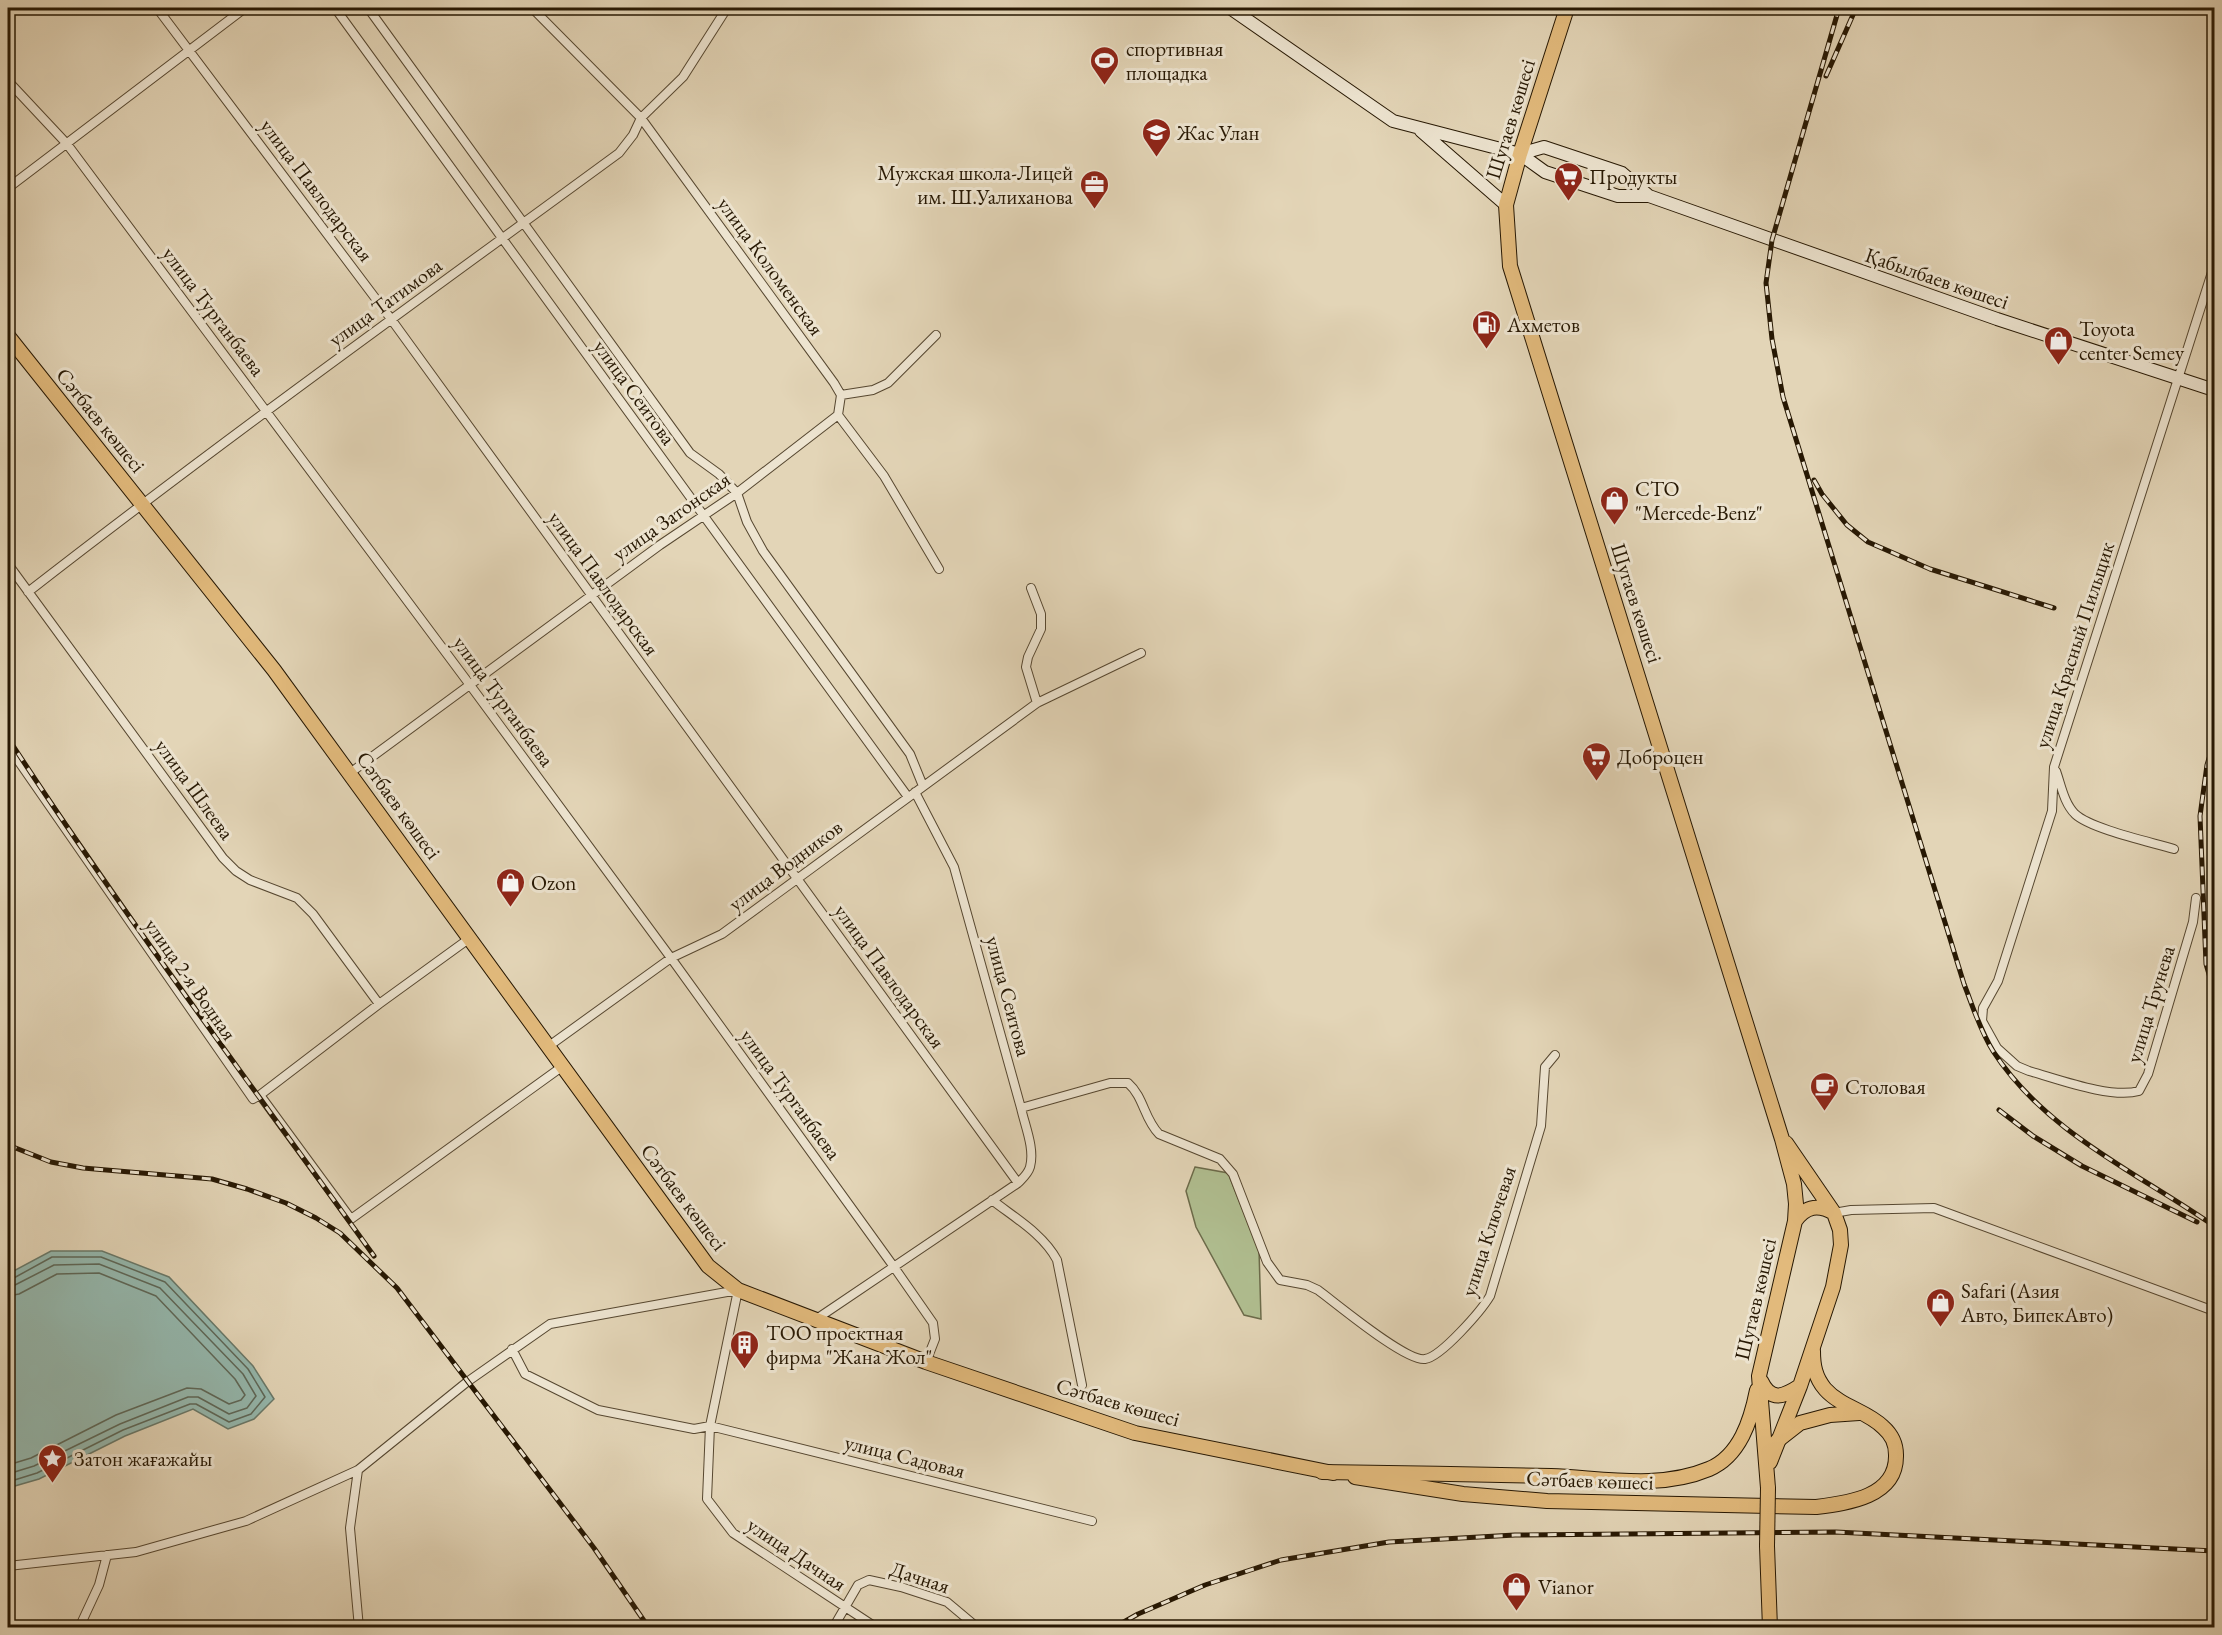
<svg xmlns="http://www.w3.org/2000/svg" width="2222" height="1635" viewBox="0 0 2222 1635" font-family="'EB Garamond',serif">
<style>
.green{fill:#b0be90;stroke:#6c6b4a;stroke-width:1.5}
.water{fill:#95b9af;stroke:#69796a;stroke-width:1.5}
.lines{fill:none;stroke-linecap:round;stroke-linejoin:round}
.shore{stroke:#5e6859;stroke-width:1.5}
.minor-casing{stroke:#564730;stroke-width:10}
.secondary-casing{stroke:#271803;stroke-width:14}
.primary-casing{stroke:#271803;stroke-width:16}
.trunk-casing{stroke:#271803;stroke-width:16}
.minor{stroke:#ede4d0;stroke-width:8}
.secondary{stroke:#ede4d0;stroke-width:12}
.primary{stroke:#e2ba7c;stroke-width:14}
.trunk{stroke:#e2ba7c;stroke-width:14}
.rail-casing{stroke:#271803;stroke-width:5}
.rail{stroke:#ede4d0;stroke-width:3;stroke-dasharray:9;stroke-linecap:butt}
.trunk-bridge-casing{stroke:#271803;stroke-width:16;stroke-linecap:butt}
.trunk-bridge{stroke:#e2ba7c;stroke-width:14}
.labels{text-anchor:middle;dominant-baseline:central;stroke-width:6;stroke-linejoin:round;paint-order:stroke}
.poi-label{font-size:21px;fill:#271803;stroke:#ede4d0;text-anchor:start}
.street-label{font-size:21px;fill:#271803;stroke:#ede4d0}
</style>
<rect width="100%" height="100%" fill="#e3d5b7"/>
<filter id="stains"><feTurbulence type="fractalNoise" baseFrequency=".00333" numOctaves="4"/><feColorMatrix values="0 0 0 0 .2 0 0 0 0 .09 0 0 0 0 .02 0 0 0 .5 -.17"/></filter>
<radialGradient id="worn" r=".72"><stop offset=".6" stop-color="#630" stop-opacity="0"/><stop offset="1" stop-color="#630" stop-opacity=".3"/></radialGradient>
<path class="green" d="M1195 1167 1228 1173 1259 1250 1261 1319 1244 1315 1196 1227 1186 1191Z"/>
<path class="water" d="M51 1251H102L169 1277 253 1366 274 1399 254 1419 228 1429 193 1409 125 1436 39 1479 8 1488V1274Z"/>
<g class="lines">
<path class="shore" d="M8 1279H12L52 1257H101L165 1282 248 1369 265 1397 251 1414 229 1422 196 1404H190L123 1430 37 1473 8 1482
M8 1287 15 1285 54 1265 99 1264 160 1288 243 1374 256 1396 247 1408 229 1414 198 1397H188L120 1424 34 1466 8 1474
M8 1296 19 1294 57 1274 99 1273 156 1296 235 1379 245 1395 241 1400 229 1404 201 1389 187 1388 116 1415 31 1458 8 1465"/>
<defs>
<path id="minor" d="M157 8 391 319 1018 1183
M335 8 908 797
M368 8 690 453 719 474 737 493 747 522 763 551 910 754 923 786
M532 8 641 118 834 383 841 395 838 415 884 476 939 569
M8 81 67 144 470 685 671 958 894 1267 933 1323 935 1339 926 1362
M8 188 245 8
M841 395 873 390 888 383 936 335
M8 564 223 858 236 871 250 880 297 898 313 914 379 1004
M1031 588 1041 614V629L1028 657 1026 667 1037 703
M28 592C222 441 421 298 619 153L633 135 641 118 683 77 727 8
M8 746 253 1099 260 1095 351 1219 563 1066
M2056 771C2061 785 2064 803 2075 814 2091 829 2151 842 2174 849
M350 773 660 545 737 493 838 415
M2196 898 2193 922 2148 1074 2139 1091C2111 1099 2058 1079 2029 1071L2017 1066 1997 1048 1982 1021 1983 1008 1998 981 2052 811 2054 767 2214 266
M549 1046 671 958 722 934 1037 703 1141 653
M260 1095 379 1004 470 938
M1021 1108 1110 1083H1128C1144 1097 1144 1119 1159 1134L1220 1159 1233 1174 1267 1262 1280 1280 1307 1285 1318 1290C1337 1304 1406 1362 1425 1359 1441 1357 1481 1311 1490 1296L1541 1126 1545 1067 1555 1055
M992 1200C1015 1218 1043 1234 1057 1260L1082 1385
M1834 1213 1851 1210 1934 1208 2214 1311
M815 1320 1018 1183C1023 1178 1028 1174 1030 1167 1035 1149 1025 1126 1021 1108L954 867 915 792
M512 1349 525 1374 598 1410 694 1429 710 1426 1092 1521
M358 1470 350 1528 359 1628
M8 1566 136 1552 246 1521 358 1470 467 1382 550 1324 738 1290 710 1426 707 1499 733 1533 877 1628
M79 1628 99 1585 107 1555
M833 1628 858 1585 869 1580 901 1587 947 1602 978 1628"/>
<path id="secondary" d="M1230 8 1393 121 1520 154 1545 172 1618 196H1649L1997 319 2214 390
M1421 131 1506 205
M1520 154 1544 147 1622 173 1649 196"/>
<path id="primary" d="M8 336 274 670 708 1266 738 1290 926 1362 1135 1433 1333 1473
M1777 1441 1800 1423 1830 1415 1859 1413
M1355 1477 1463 1494 1547 1501 1816 1507C1848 1503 1897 1497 1896 1455 1896 1443 1892 1435 1883 1427 1867 1411 1841 1407 1825 1389 1815 1377 1813 1365 1813 1351"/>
<path id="trunk" d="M1567 8 1520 154 1506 205 1510 266 1782 1139 1794 1184 1796 1204 1795 1221 1759 1376 1768 1488
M1795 1221C1806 1206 1818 1204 1834 1213
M1761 1381C1771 1402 1783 1397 1800 1386
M1770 1462 1800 1386 1833 1287 1841 1245 1840 1230 1834 1213 1786 1143
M1322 1472C1398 1473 1475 1474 1551 1476 1603 1478 1659 1490 1709 1469 1740 1456 1751 1420 1757 1390
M1767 1546 1770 1628"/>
</defs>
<use href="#minor" class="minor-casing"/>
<use href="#secondary" class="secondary-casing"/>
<use href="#primary" class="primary-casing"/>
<use href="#trunk" class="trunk-casing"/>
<use href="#minor" class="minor"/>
<use href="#secondary" class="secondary"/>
<use href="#primary" class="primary"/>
<use href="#trunk" class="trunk"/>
<defs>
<path id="rail" d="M1839 8 1772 240 1766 283 1772 339 1783 397 1964 984C1973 1007 1980 1030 1993 1051 2045 1132 2138 1173 2214 1226
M1826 76 1856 8
M1814 480 1822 494 1847 525 1868 542 1930 569 2054 608
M8 738C123 915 251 1084 374 1256
M2214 742 2207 765 2200 816 2206 964 2214 991
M1999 1110 2033 1136 2082 1166 2197 1222
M8 1145 51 1162 83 1168 212 1179 247 1189 286 1203 316 1218 340 1233 397 1288 594 1548 649 1628
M1113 1628 1138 1614 1205 1585 1281 1560 1389 1542 1515 1535 1836 1532 2214 1551"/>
</defs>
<use href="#rail" class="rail-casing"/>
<use href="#rail" class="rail"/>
<defs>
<path id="trunk-bridge" d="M1767 1546 1768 1488"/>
</defs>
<use href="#trunk-bridge" class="trunk-bridge-casing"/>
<use href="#trunk-bridge" class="trunk-bridge"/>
</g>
<defs>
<symbol id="stadium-pin" viewBox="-11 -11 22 30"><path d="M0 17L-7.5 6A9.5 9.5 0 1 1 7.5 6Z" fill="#8f2418" stroke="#ede4d0"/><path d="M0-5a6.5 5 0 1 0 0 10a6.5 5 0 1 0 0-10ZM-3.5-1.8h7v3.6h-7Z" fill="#fff"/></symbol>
<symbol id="school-pin" viewBox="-11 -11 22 30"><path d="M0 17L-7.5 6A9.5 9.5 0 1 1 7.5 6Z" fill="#8f2418" stroke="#ede4d0"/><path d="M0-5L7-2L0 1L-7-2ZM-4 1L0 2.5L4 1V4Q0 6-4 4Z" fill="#fff"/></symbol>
<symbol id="supermarket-pin" viewBox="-11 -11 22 30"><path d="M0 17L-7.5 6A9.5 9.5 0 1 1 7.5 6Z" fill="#8f2418" stroke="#ede4d0"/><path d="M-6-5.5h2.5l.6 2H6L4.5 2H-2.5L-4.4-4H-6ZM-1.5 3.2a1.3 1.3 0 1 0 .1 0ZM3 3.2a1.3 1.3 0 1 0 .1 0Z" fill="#fff"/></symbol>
<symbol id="office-pin" viewBox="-11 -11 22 30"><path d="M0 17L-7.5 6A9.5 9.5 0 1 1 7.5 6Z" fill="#8f2418" stroke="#ede4d0"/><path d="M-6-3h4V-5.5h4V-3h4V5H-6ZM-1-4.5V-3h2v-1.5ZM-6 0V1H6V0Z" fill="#fff"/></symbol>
<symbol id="fuel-pin" viewBox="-11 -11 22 30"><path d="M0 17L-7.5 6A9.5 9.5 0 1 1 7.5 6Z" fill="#8f2418" stroke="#ede4d0"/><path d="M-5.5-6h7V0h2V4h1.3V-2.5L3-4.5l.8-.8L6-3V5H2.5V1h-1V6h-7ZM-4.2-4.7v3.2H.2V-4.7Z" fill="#fff"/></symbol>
<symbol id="shop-pin" viewBox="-11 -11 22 30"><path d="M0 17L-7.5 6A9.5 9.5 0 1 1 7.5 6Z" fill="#8f2418" stroke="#ede4d0"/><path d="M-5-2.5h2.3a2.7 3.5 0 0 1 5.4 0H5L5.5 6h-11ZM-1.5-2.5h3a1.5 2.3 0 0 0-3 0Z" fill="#fff"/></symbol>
<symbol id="cafe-pin" viewBox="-11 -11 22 30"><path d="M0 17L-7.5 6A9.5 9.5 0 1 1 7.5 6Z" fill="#8f2418" stroke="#ede4d0"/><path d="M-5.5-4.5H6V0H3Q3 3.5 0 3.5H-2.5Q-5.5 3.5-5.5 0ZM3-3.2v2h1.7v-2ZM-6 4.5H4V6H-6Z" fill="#fff"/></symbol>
<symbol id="building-pin" viewBox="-11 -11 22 30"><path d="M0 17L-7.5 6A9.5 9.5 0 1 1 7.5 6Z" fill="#8f2418" stroke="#ede4d0"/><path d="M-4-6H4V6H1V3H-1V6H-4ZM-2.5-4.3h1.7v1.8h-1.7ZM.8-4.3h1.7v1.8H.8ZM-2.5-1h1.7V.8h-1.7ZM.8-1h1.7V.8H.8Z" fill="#fff"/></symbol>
<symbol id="sight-pin" viewBox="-11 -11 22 30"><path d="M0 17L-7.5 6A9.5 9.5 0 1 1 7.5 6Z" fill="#8f2418" stroke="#ede4d0"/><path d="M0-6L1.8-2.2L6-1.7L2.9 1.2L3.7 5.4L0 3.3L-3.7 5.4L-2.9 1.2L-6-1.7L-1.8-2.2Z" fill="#fff"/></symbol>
</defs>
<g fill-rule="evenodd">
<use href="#stadium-pin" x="1088" y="44" width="33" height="45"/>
<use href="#school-pin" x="1140" y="116" width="33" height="45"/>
<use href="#supermarket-pin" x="1552" y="160" width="33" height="45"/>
<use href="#office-pin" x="1078" y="168" width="33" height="45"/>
<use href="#fuel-pin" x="1470" y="308" width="33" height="45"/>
<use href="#shop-pin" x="2042" y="324" width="33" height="45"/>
<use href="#shop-pin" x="1598" y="484" width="33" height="45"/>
<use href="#supermarket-pin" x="1580" y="740" width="33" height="45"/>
<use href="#shop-pin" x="494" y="866" width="33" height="45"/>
<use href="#cafe-pin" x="1808" y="1070" width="33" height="45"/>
<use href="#shop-pin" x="1924" y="1286" width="33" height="45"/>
<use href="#building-pin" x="728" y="1328" width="33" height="45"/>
<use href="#sight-pin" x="36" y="1442" width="33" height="45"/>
<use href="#shop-pin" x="1500" y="1570" width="33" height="45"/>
</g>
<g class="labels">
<g class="poi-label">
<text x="1126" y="48">спортивная<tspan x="1126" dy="24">площадка</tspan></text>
<text x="1177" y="132">Жас Улан</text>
<text x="1073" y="172" text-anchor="end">Мужская школа-Лицей<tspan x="1073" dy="24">им. Ш.Уалиханова</tspan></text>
<text x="1589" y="176">Продукты</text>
<text x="1507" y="324">Ахметов</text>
<text x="2079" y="328">Toyota<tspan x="2079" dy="24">center Semey</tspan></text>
<text x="1635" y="488">СТО<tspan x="1635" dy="24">"Mercede-Benz"</tspan></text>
<text x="1617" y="756">Доброцен</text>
<text x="531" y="882">Ozon</text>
<text x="1845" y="1086">Столовая</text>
<text x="1961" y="1290">Safari (Азия<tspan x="1961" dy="24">Авто, БипекАвто)</tspan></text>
<text x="766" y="1332">ТОО проектная<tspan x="766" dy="24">фирма "Жана Жол"</tspan></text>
<text x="74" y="1458">Затон жағажайы</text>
<text x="1538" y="1586">Vianor</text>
</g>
<g class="street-label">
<text transform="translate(1510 119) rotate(-73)">Шугаев көшесі</text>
<text transform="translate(317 190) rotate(53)">улица Павлодарская</text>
<text transform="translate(771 266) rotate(54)">улица Коломенская</text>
<text transform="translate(1937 278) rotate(19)">Қабылбаев көшесі</text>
<text transform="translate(385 302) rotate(-36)">улица Татимова</text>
<text transform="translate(214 311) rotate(53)">улица Турганбаева</text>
<text transform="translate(635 392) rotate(54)">улица Сеитова</text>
<text transform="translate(101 420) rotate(51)">Сәтбаев көшесі</text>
<text transform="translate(671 516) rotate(-35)">улица Затонская</text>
<text transform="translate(604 583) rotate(54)">улица Павлодарская</text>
<text transform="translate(1637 603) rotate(72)">Шугаев көшесі</text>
<text transform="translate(2074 645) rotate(-72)">улица Красный Пильщик</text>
<text transform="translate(504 701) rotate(54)">улица Турганбаева</text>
<text transform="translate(195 789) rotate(54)">улица Шлеева</text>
<text transform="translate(399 805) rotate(54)">Сәтбаев көшесі</text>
<text transform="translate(785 865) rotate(-37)">улица Водников</text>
<text transform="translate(890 976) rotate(54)">улица Павлодарская</text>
<text transform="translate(191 979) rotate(55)">улица 2-я Водная</text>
<text transform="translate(1009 996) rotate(75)">улица Сеитова</text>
<text transform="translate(2150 1004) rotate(-73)">улица Трунева</text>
<text transform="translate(791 1094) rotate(54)">улица Турганбаева</text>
<text transform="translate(684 1197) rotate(53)">Сәтбаев көшесі</text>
<text transform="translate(1488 1231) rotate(-72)">улица Ключевая</text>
<text transform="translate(1755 1299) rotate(-77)">Шугаев көшесі</text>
<text transform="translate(1118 1402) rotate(16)">Сәтбаев көшесі</text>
<text transform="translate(905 1456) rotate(14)">улица Садовая</text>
<text transform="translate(1590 1480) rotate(2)">Сәтбаев көшесі</text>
<text transform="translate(797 1554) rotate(34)">улица Дачная</text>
<text transform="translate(920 1577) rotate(18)">Дачная</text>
</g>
</g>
<rect width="2222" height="1635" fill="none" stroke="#e3d5b7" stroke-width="30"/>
<rect x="9" y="9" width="2204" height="1617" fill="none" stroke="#271803" stroke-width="3"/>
<rect x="15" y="15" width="2192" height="1605" fill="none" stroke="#271803" stroke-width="1.5"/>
<rect width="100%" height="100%" filter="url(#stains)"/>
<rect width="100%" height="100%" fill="url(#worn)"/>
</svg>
